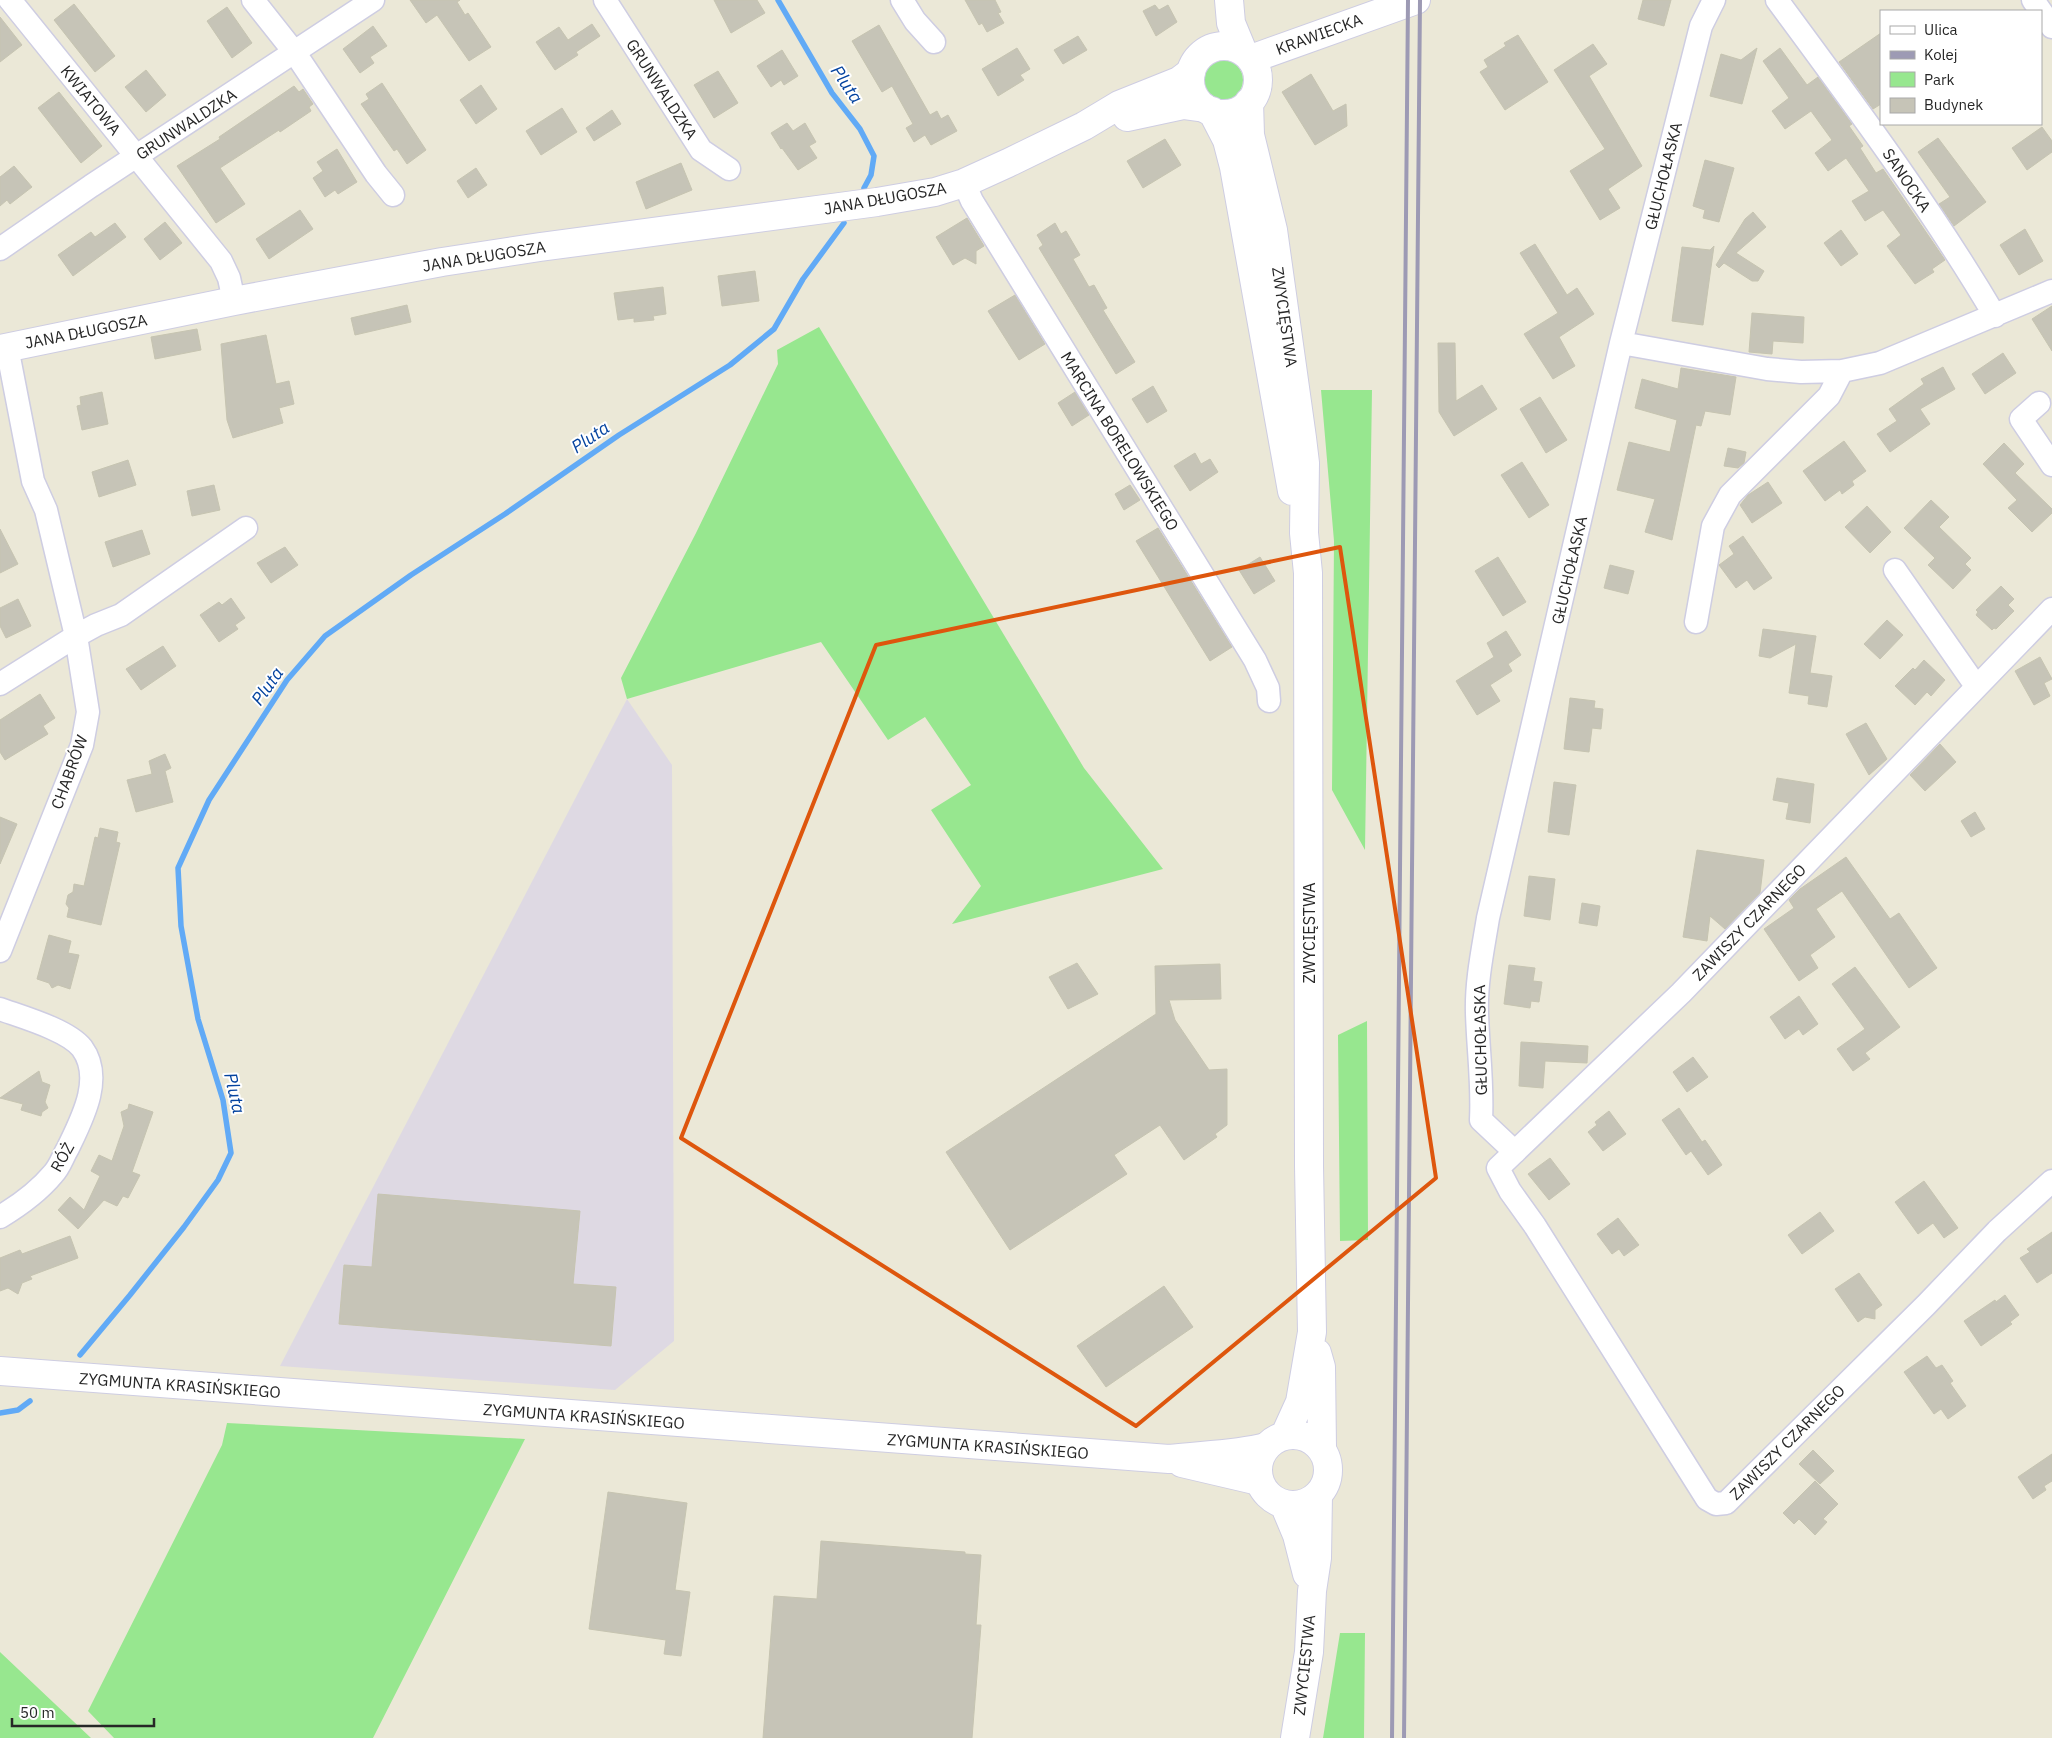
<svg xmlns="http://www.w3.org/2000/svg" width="2052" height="1738" viewBox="0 0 2052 1738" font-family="'IBM Plex Sans',sans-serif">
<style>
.industrial{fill:#ded9e3}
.green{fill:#97e78f}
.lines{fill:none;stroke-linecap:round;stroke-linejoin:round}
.stream{stroke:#61aaf6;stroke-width:5.5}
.building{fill:#c6c4b7;stroke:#c6c4b1}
.minor-casing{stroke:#cecde2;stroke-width:25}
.tertiary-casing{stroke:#cecde2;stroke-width:30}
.secondary-casing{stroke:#cecde2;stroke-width:30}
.minor{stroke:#fff;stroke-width:22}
.tertiary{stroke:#fff;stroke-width:28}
.secondary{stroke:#fff;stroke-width:28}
.rail{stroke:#9d9ab4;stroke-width:4}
.marked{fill:none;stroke:#de560d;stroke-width:4;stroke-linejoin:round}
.labels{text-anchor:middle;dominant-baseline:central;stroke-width:4;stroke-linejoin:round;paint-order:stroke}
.street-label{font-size:16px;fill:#272727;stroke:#fff}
.water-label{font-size:18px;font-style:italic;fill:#04439f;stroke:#fff}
</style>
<rect width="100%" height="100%" fill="#ebe8d7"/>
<path class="industrial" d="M627 699 672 765 674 1341 615 1390 280 1366Z"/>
<path class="green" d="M1201 80a21 21 0 1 1 42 0a21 21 0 1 1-42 0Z
M819 327 1084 768 1163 869 952 924 981 886 931 810 971 785 925 717 888 740 821 642 627 699 621 678 696 533 778 364 777 350Z
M1321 390H1372L1365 850 1332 790 1334 541Z
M1367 1021 1368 1240 1340 1241 1338 1035Z
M227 1423 525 1439 373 1738H114L88 1711 222 1445Z
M1340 1633H1365L1364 1738H1323Z
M0 1652 91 1738H0Z"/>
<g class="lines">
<path class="stream" d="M778 0 832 93 860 129 874 156 871 175 864 188
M80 1355 130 1295 184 1227 218 1180 231 1153 223 1100 198 1019 181 926 178 868 209 800 287 680 325 636 411 575 505 514 619 435 730 365 774 329 803 279 844 223
M0 1413 18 1410 30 1401"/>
</g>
<path class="building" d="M410 0H460L457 2 465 15 468 13 491 47 469 61 437 15 426 23Z
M714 0H757L765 13 731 33Z
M965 0H995L1001 12 998 13 1004 23 987 32 982 23 979 25Z
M1643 0H1671L1664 26 1638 19Z
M74 4 115 56 95 72 54 20Z
M1155 5 1159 10 1168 5 1177 22 1156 36 1143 11Z
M227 7 252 43 232 58 207 21Z
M0 17 22 45 0 62Z
M592 24 600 36 576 52 578 55 555 70 536 42 559 27 568 40Z
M879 25 930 115 937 111 941 119 948 115 957 131 931 145 925 135 914 142 906 128 913 124 892 86 882 92 852 41Z
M373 26 387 46 370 57 374 63 360 73 343 49Z
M1881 33V104L1873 109 1839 62Z
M1518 35 1548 82 1505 110 1480 72 1488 67 1484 60 1506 46 1504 43Z
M1078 36 1087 50 1063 64 1054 50Z
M1593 44 1607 64 1589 76 1642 166 1608 189 1620 208 1600 220 1570 171 1605 149 1554 70Z
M1017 48 1030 69 1020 75 1024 80 998 96 982 69Z
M1757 48 1742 104 1710 96 1721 54 1741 60Z
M1780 48 1807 85 1818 77 1852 124 1849 126 1863 146 1860 148 1876 173 1883 169 1945 260 1932 269 1934 272 1915 284 1887 246 1901 235 1883 210 1865 221 1852 201 1869 191 1846 158 1828 171 1815 153 1832 140 1811 111 1785 129 1772 111 1789 98 1763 61Z
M782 50 798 76 784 85 781 80 771 87 757 66Z
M146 70 166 95 146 112 125 87Z
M718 71 738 103 714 118 694 85Z
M1311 74 1333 111 1346 104 1347 126 1315 145 1282 92Z
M382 83 426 150 407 164 397 149 394 151 361 104 369 99 366 94Z
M481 85 497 109 476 124 460 100Z
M294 86 299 92 303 89 313 104 309 107 311 111 280 132 279 130 220 168 245 204 216 223 177 166 220 139 219 137Z
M59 92 102 146 81 163 38 108Z
M562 108 577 132 541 155 526 131Z
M612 110 621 124 594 141 586 128Z
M787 123 793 131 805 123 816 142 809 146 817 158 798 170 782 148 781 149 771 133Z
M2042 127 2052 141V152L2027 170 2012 148Z
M1938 138 1986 202 1954 226 1939 204 1950 197 1918 152Z
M1165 139 1181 165 1143 188 1127 161Z
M337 149 357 182 338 194 335 190 325 197 313 178 323 171 317 162Z
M1705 160 1734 168 1719 222 1703 218 1705 210 1693 206Z
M681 163 692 190 646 209 636 182Z
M14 166 32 187 10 204 7 200 0 206V177Z
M476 168 487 185 468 198 457 181Z
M300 210 313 229 269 259 256 239Z
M1753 212 1766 227 1736 253 1764 271 1758 281H1752L1724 263 1719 268 1716 265 1745 219Z
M967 218 984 246 976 251V264L965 258 953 265 936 237Z
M165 222 182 243 160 260 144 239Z
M115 223 126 237 73 276 58 255 91 232 95 237Z
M1055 223 1061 234 1066 231 1080 255 1073 259 1089 287 1094 285 1107 308 1103 310 1135 362 1116 374 1039 248 1043 245 1037 235Z
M2025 229 2043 261 2019 275 2000 245Z
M1841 230 1858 254 1841 266 1824 243Z
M1535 244 1567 295 1577 288 1594 314 1559 337 1575 366 1553 379 1524 334 1558 313 1520 253Z
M1714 246 1703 325 1672 321 1682 247 1710 250Z
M755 271 759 301 722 306 718 276Z
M663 287 666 314 653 316 654 320 634 322V318L618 320 614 293Z
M1015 295 1045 344 1019 360 988 311Z
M407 305 411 322 355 335 351 318Z
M2052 306V351L2032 319Z
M1752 313 1804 317 1803 343 1773 341 1772 354 1749 352Z
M197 329 201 350 155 359 151 337Z
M266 335 276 384 289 381 294 404 279 408 283 423 233 438 227 420 221 344Z
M1438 343H1455L1456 401 1482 385 1497 409 1454 436 1439 412Z
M2003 353 2016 373 1985 394 1972 374Z
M1943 367 1955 389 1920 409 1930 424 1890 452 1877 434 1897 421 1889 409 1924 384 1921 379Z
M1681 368 1736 377 1730 415 1705 411 1701 426 1696 425 1672 540 1645 532 1655 499 1617 490 1629 442 1670 452 1677 420 1635 408 1642 379 1678 389Z
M1153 386 1167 411 1147 423 1132 399Z
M102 392 108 424 82 430 77 406 81 405 80 397Z
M1075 392 1089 415 1072 426 1058 403Z
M1540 397 1567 440 1546 453 1520 409Z
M1844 441 1866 471 1852 481 1854 485 1842 494 1840 490 1825 501 1803 471Z
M2004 443 2024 464 2015 473 2052 509V513L2032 532 2008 508 2017 500 1983 464Z
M1728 448 1746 452 1744 463 1738 468 1724 466Z
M1195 453 1201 464 1210 459 1218 472 1190 491 1174 466Z
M128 460 136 485 99 497 92 472Z
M1522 462 1549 505 1529 518 1501 475Z
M1768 482 1782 503 1752 523 1740 505 1748 495Z
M214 485 220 510 192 516 187 491Z
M1130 485 1140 500 1124 510 1115 494Z
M1931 500 1949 517 1939 527 1971 558 1965 564 1971 570 1953 589 1928 565 1935 558 1904 528Z
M1867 506 1891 532 1870 553 1845 527Z
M1158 528 1232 647 1210 661 1136 541Z
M0 529 18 564 0 573Z
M142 530 150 554 113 567 105 542Z
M1743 536 1772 578 1754 590 1747 580 1736 588 1719 565 1734 554 1729 546Z
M285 547 298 565 271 583 257 563Z
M1260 557 1275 581 1254 594 1239 570Z
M1498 557 1526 602 1503 616 1475 571Z
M1610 565 1634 571 1628 594 1604 588Z
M2001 586 2014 599 2008 605 2014 611 1996 629 1994 628 1992 630 1976 615 1978 612 1976 610Z
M231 598 245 618 235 625 238 629 219 642 200 615 219 602 222 605Z
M18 599 31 626 6 638 0 626V608Z
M1887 620 1903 635 1880 659 1864 644Z
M1763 629 1816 636 1810 673 1832 676 1827 707 1808 704 1809 696 1789 693 1796 644 1770 658 1759 656Z
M1506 631 1521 655 1508 664 1512 671 1490 685 1500 701 1477 715 1456 681 1494 657 1487 643Z
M163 646 176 666 141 690 126 669Z
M2040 657 2052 679 2044 683 2050 696 2034 705 2015 671Z
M1924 660 1945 680 1931 696 1927 692 1915 705 1895 686 1913 668 1915 670Z
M40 694 55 718 43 726 48 734 5 760 0 752V720Z
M1570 698 1595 701 1594 708 1603 709 1601 729 1592 728 1589 752 1564 749Z
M1866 723 1887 759 1869 775 1846 734Z
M1940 744 1956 762 1925 791 1910 775Z
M165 754 171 768 165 771 173 802 136 812 127 780 152 774 149 761Z
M1777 778 1814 784 1810 823 1786 819 1789 803 1773 800Z
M1554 782 1576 785 1569 835 1548 832Z
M1975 812 1985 829 1971 837 1961 821Z
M0 817 17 824 0 864Z
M100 828 118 832 116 842 120 843 101 925 67 917 69 908 66 904 68 895 73 892 74 884 84 886 95 837 98 838Z
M1697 850 1764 860 1760 893 1725 929 1710 916 1707 941 1683 937Z
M1846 857 1890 919 1899 913 1937 968 1909 988 1842 891 1816 909 1835 937 1810 955 1818 968 1799 981 1764 929 1794 908 1789 900 1800 889Z
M1529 876 1555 879 1550 920 1524 916Z
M1582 903 1600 906 1597 926 1579 923Z
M49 935 71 941 68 953 79 955 70 989 58 985 52 988 49 983 37 979Z
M1077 963 1098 994 1068 1009 1049 977Z
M1220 964 1221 999 1169 1000 1175 1020 1209 1070 1227 1069V1125L1215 1134 1217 1137 1184 1160 1160 1125 1114 1155 1127 1174 1010 1250 946 1152 1156 1014 1155 966Z
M1509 965 1535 968 1533 981 1542 982 1539 1002 1531 1001 1530 1008 1504 1004Z
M1855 967 1900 1027 1865 1053 1870 1059 1853 1071 1837 1049 1865 1029 1832 984Z
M1799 996 1818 1024 1803 1035 1799 1029 1785 1039 1770 1017Z
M1521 1042 1588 1046 1587 1063 1545 1061 1543 1088 1519 1086Z
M1693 1057 1708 1077 1687 1092 1673 1072Z
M39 1071 42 1082 50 1085 45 1102 48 1108 42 1112 41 1116 21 1110 23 1104 0 1098Z
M129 1104 153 1112 132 1172 140 1175 128 1198 123 1196 117 1206 104 1200 78 1229 58 1210 70 1197 84 1210 100 1176 91 1171 99 1155 112 1161 124 1126 121 1112 128 1109Z
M1679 1108 1702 1142 1705 1140 1722 1165 1708 1175 1691 1151 1686 1155 1662 1120Z
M1609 1111 1626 1134 1603 1151 1588 1132 1597 1125 1595 1122Z
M1550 1158 1570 1184 1549 1200 1528 1174Z
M1924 1181 1958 1228 1944 1238 1933 1223 1918 1234 1895 1202Z
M378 1194 580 1211 573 1284 616 1287 611 1346 339 1324 344 1265 372 1267Z
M1820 1212 1834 1231 1802 1254 1788 1235Z
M1618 1218 1639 1245 1624 1256 1619 1249 1612 1254 1597 1234Z
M2052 1232V1273L2037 1283 2020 1258 2030 1252 2027 1249Z
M70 1236 78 1258 30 1276 32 1279 22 1283 18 1294 8 1288 0 1291V1258L20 1250 22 1254Z
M1859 1273 1882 1305 1875 1310V1319L1865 1317 1858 1322 1835 1289Z
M1164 1286 1193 1327 1106 1387 1077 1346Z
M2005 1295 2019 1315 2010 1322 2012 1324 1981 1346 1964 1321 1995 1300 1996 1302Z
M1927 1356 1936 1368 1942 1365 1953 1381 1950 1383 1966 1406 1948 1419 1941 1409 1934 1414 1904 1372Z
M1813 1450 1834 1471 1820 1484 1799 1464Z
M2052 1454V1481L2044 1486 2046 1490 2033 1499 2018 1477Z
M1815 1481 1838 1504 1823 1519 1827 1522 1815 1535 1799 1519 1794 1524 1783 1513Z
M608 1492 687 1503 675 1590 690 1592 681 1656 664 1654 666 1640 589 1629Z
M821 1541 965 1552V1554L981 1555 976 1625H981L972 1738H763L774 1596 817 1599Z"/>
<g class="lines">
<defs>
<path id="minor" d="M10 0 221 261 229 278 234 301
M253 0 295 53 376 174 393 195
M605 0 701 150 729 169
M902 0 915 21 934 42
M1777 0C1853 103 1930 206 1995 316
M2033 0 2052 27
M964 183 972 201 1255 660 1268 688 1269 701
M0 249 91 186 373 0
M1621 343 1767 369 1801 372 1842 371 1880 363 2052 291
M2039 403 2021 419 2052 465
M1895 570 1976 686
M2052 609 1681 993 1498 1168 1510 1191 1535 1226 1707 1499 1716 1504 1726 1503 1926 1305 1997 1231 2052 1181
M1696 622 1713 526 1730 495 1829 396 1842 371
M0 684 76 636 46 510 33 481 7 347
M0 951 82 745 88 712 76 636 96 625 121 615 246 528
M0 1009C22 1017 68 1030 82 1048 104 1078 82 1119 68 1148 63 1156 60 1167 53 1174 38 1192 20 1205 0 1217
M1515 1152 1481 1120C1483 1084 1478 1049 1477 1013 1476 981 1483 949 1488 918L1621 343 1701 26 1714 0"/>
<path id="tertiary" d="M1251 59 1416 0
M1127 117 1183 105 1205 108
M0 349 234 301 442 262 540 247 877 202 935 192 964 183 1008 163 1084 126 1119 105 1179 81 1191 72
M0 1371 1169 1459C1201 1455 1234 1455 1266 1447
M1182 1463 1259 1481"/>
<path id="secondary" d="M1229 0 1231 23 1243 52
M1190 80a34 34 0 1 1 68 0a34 34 0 1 1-68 0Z
M1249 102 1250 135 1273 230 1302 438 1305 463 1304 533 1308 573 1309 1166 1312 1332 1300 1402 1285 1435
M1212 111 1227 140 1234 167 1292 491
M1317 1353 1321 1367 1322 1448
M1258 1470a35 35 0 1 1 70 0a35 35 0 1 1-70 0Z
M1284 1504 1297 1535 1307 1574
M1295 1738 1309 1652 1312 1591 1317 1558 1318 1495"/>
</defs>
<use href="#minor" class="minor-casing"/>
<use href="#tertiary" class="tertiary-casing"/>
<use href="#secondary" class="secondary-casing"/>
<use href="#minor" class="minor"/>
<use href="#tertiary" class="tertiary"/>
<use href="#secondary" class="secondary"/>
<path class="rail" d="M1392 1738 1408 0
M1404 1738 1420 0"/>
</g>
<path class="marked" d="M1340 547 1436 1178 1136 1426 681 1138 876 645Z"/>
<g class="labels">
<g class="street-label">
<text transform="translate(1319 34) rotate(-20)">KRAWIECKA</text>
<text transform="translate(662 89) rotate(57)">GRUNWALDZKA</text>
<text transform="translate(91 100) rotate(51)">KWIATOWA</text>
<text transform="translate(186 124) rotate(-33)">GRUNWALDZKA</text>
<text transform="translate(1663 176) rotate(-76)">GŁUCHOŁASKA</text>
<text transform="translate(1907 180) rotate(56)">SANOCKA</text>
<text transform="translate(885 198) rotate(-10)">JANA DŁUGOSZA</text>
<text transform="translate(484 256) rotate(-9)">JANA DŁUGOSZA</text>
<text transform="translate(1285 317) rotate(82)">ZWYCIĘSTWA</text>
<text transform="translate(86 331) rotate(-11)">JANA DŁUGOSZA</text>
<text transform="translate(1120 441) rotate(58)">MARCINA BORELOWSKIEGO</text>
<text transform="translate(1569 570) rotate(-77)">GŁUCHOŁASKA</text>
<text transform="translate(69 772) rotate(-70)">CHABRÓW</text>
<text transform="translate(1749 922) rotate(-46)">ZAWISZY CZARNEGO</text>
<text transform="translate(1309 933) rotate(-90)">ZWYCIĘSTWA</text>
<text transform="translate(1480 1040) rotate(-91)">GŁUCHOŁASKA</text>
<text transform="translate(62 1157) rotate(-61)">RÓŻ</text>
<text transform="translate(180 1385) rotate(4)">ZYGMUNTA KRASIŃSKIEGO</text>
<text transform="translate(584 1416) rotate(4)">ZYGMUNTA KRASIŃSKIEGO</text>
<text transform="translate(1787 1442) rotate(-45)">ZAWISZY CZARNEGO</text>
<text transform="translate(988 1446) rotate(4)">ZYGMUNTA KRASIŃSKIEGO</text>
<text transform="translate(1304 1665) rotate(-84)">ZWYCIĘSTWA</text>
</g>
<g class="water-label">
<text transform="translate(847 84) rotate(56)">Pluta</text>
<text transform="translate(590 437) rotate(-34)">Pluta</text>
<text transform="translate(267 686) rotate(-55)">Pluta</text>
<text transform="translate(235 1093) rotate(77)">Pluta</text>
</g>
</g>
<rect x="1880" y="10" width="162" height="115" fill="#ffffff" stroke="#a9a9a9"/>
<rect x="1890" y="26" width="25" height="8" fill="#ffffff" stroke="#a9a9a9"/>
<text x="1924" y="35" font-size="15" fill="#272727">Ulica</text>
<rect x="1890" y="51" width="25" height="8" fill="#9d9ab4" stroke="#a9a9a9"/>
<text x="1924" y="60" font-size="15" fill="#272727">Kolej</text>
<rect x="1890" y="72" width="25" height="15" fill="#97e78f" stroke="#a9a9a9"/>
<text x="1924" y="85" font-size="15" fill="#272727">Park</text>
<rect x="1890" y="98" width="25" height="15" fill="#c6c4b7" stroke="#a9a9a9"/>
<text x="1924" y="110" font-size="15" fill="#272727">Budynek</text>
<path d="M12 1718v8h142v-8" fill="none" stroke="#272727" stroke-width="2.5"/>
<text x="20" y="1718" font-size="15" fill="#272727" stroke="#ffffff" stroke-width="4" paint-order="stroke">50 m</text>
</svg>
